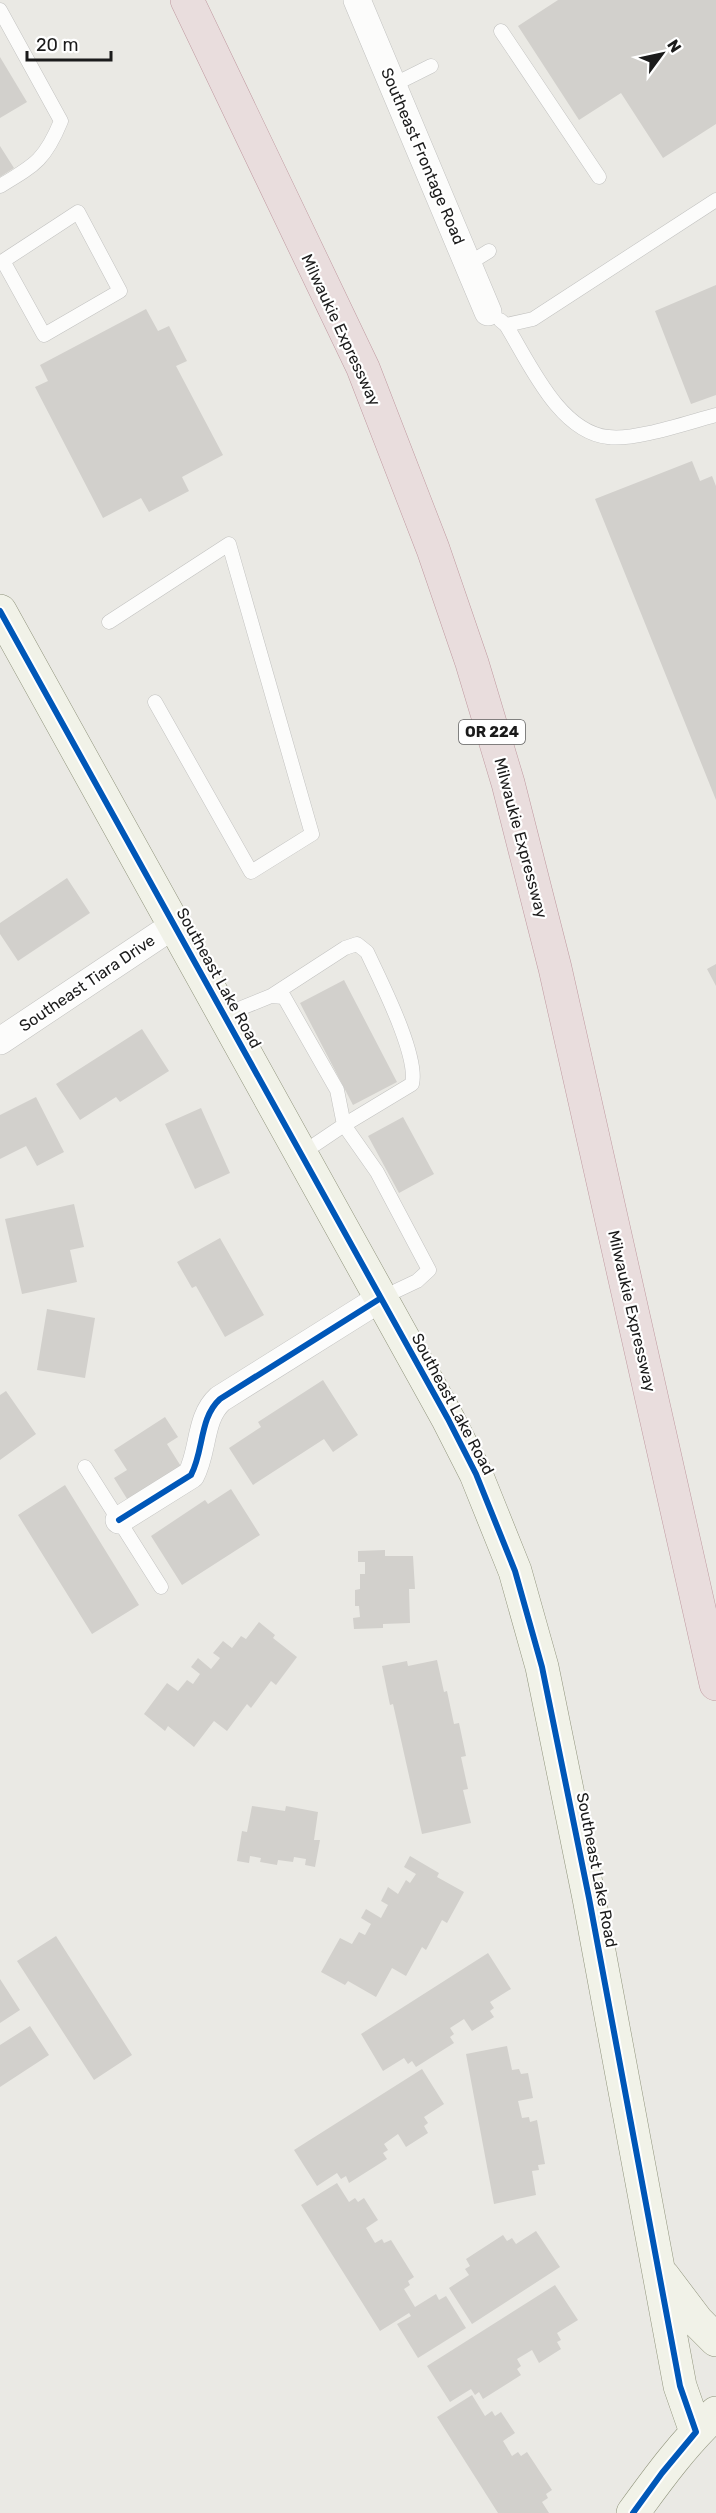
<svg xmlns="http://www.w3.org/2000/svg" width="716" height="2513" viewBox="0 0 716 2513" font-family="Rubik,sans-serif">
<style>
.building{fill:#d2d0cc}
.lines{fill:none;stroke-linecap:round;stroke-linejoin:round}
.lane-casing{stroke:#c2c2c0;stroke-width:15}
.street-casing{stroke:#c2c2c0;stroke-width:28}
.secondary-casing{stroke:#90947c;stroke-width:34}
.highway-casing{stroke:#c09aa1;stroke-width:34}
.lane{stroke:#fcfcfb;stroke-width:14}
.street{stroke:#fcfcfb;stroke-width:27}
.secondary{stroke:#f1f2e8;stroke-width:33}
.highway{stroke:#e9dddd;stroke-width:33}
.cycleway-casing{stroke:#fff;stroke-width:10}
.cycleway{stroke:#0057b8;stroke-width:6}
.labels{text-anchor:middle;dominant-baseline:central;stroke-width:4.5;stroke-linejoin:round;paint-order:stroke}
.shield{fill:#fff;stroke:#5f5f5f;stroke-width:1.5}
.shield-label{font-size:15px;font-weight:bold;fill:#1b1b1b}
.street-label{font-size:16px;fill:#1b1b1b;stroke:#fff}
</style>
<rect width="100%" height="100%" fill="#eae9e4"/>
<path class="building" d="M558 0H716V124L663 158 621 93 579 120 518 26Z
M0 57 27 102 0 118Z
M0 146 14 168 0 177Z
M716 285V395L691 404 655 311Z
M146 309 158 331 169 326 187 361 176 366 223 455 182 477 189 491 149 512 141 498 103 518 35 387 48 381 40 365Z
M692 461 700 481 712 476 716 486V800L595 499Z
M67 878 90 913 18 961 0 934V923Z
M716 964V986L707 969Z
M344 980 397 1082 353 1105 300 1003Z
M142 1029 169 1071 120 1102 116 1097 80 1120 56 1084Z
M36 1097 64 1152 37 1166 26 1146 0 1159V1115Z
M201 1108 230 1173 195 1189 165 1124Z
M403 1117 434 1174 399 1193 368 1136Z
M74 1204 84 1247 70 1250 77 1282 22 1294 5 1219Z
M220 1238 264 1315 225 1337 196 1286 192 1288 177 1262Z
M47 1309 95 1318 85 1378 37 1370Z
M323 1380 358 1435 333 1452 324 1439 253 1485 229 1448 261 1427 258 1422Z
M6 1391 36 1434 0 1460V1395Z
M165 1417 178 1437 167 1444 182 1468 129 1502 114 1478 127 1470 114 1450Z
M65 1485 139 1605 92 1634 18 1515Z
M231 1489 260 1535 182 1585 151 1536 205 1500 208 1504Z
M385 1550V1556H413L415 1589H409L410 1623 383 1624V1628L354 1629 353 1618 360 1617 359 1606H355V1590L360 1589V1574H365V1562H358V1551Z
M259 1622 275 1635 273 1638 297 1657 276 1685 271 1681 251 1708 247 1704 227 1731 214 1721 194 1747 168 1726 165 1731 144 1714 167 1683 178 1691 187 1680 193 1684 200 1674 191 1667 198 1658 211 1669 220 1658 213 1653 223 1641 232 1648 241 1636 246 1639Z
M437 1660 444 1692 447 1691 454 1724 459 1723 466 1756 461 1757 468 1789 463 1790 471 1823 422 1834 393 1704 390 1705 382 1666 407 1661 408 1666Z
M252 1806 285 1811 286 1806 318 1812 314 1840H320L315 1867 305 1865 306 1859 294 1857 293 1862 278 1860 277 1865 260 1862 261 1858 250 1856 249 1863 237 1861 242 1831 247 1832Z
M410 1856 439 1873 437 1877 464 1892 447 1923 442 1920 426 1950 422 1947 406 1976 392 1968 376 1997 348 1981 345 1985 321 1972 340 1938 352 1944 359 1932 365 1935 371 1924 361 1918 366 1909 381 1918 388 1905 381 1901 388 1887 398 1894 406 1880 410 1883 416 1874 404 1867Z
M56 1936 132 2055 94 2080 17 1961Z
M488 1953 511 1989 490 2002 494 2008 490 2011 494 2017 472 2031 464 2019 450 2028 454 2034 450 2037 454 2043 416 2067 412 2061 408 2064 404 2058 383 2071 361 2034Z
M0 1979 20 2010 0 2023Z
M30 2026 49 2055 0 2087V2045Z
M507 2046 512 2070 519 2069 521 2074 528 2073 533 2098 518 2101 522 2118 529 2117 530 2122 537 2120 545 2164 538 2165 539 2170 532 2171 536 2195 494 2204 466 2054Z
M422 2069 444 2104 424 2117 428 2123 424 2126 428 2133 406 2147 398 2134 384 2144 388 2150 383 2153 387 2159 349 2183 346 2176 341 2179 337 2173 317 2186 294 2150Z
M337 2183 349 2202 355 2198 358 2202 364 2198 378 2220 366 2228 375 2243 382 2239 384 2243 391 2240 414 2277 408 2281 410 2285 404 2289 415 2307 436 2294 439 2300 446 2296 466 2328 418 2358 397 2324 411 2316 409 2313 380 2331 301 2205Z
M536 2231 560 2267 472 2324 449 2288 469 2275 465 2269 470 2266 466 2259 503 2235 507 2241 512 2238 516 2244Z
M555 2285 578 2320 557 2333 561 2340 557 2342 561 2349 539 2363 532 2350 517 2359 521 2366 517 2369 521 2375 483 2399 479 2392 475 2395 471 2389 450 2402 427 2366Z
M472 2395 485 2416 492 2411 495 2416 501 2412 515 2433 503 2441 512 2456 518 2452 521 2456 527 2452 552 2490 546 2494 548 2498 542 2502 549 2513H498L437 2417Z"/>
<g class="lines">
<defs>
<path id="lane" d="M0 10 61 121C45 160 35 165 0 186
M501 31 599 177
M393 85 431 66
M0 263 78 212 120 291 44 335 3 261
M468 264 489 251
M500 320 506 325 533 319 716 200
M506 325C529 362 559 432 608 437 634 441 689 422 716 415
M109 622 229 544 312 834 251 872 155 702
M224 1015 271 996 284 997 337 1090 344 1125 412 1084C419 1056 380 980 367 952L357 944 345 948 271 996
M301 1154 344 1125 377 1172 429 1270 417 1281 381 1298
M85 1467 161 1587"/>
<path id="street" d="M357 0 488 312
M0 1041 174 925
M119 1520 191 1475C204 1451 199 1418 220 1399L381 1298"/>
<path id="secondary" d="M0 611 448 1419 476 1474 515 1571 542 1667 589 1898 680 2386 696 2432
M663 2276 697 2321 716 2340
M633 2513C659 2477 684 2443 716 2413"/>
<path id="highway" d="M187 0 363 368 433 549 472 663 508 783 555 968 716 1684"/>
</defs>
<use href="#lane" class="lane-casing"/>
<use href="#street" class="street-casing"/>
<use href="#secondary" class="secondary-casing"/>
<use href="#highway" class="highway-casing"/>
<use href="#lane" class="lane"/>
<use href="#street" class="street"/>
<use href="#secondary" class="secondary"/>
<use href="#highway" class="highway"/>
<defs>
<path id="cycleway" d="M0 611 448 1419 476 1474 515 1571 542 1667 589 1898 680 2386 696 2432 662 2473 633 2513
M119 1520 191 1475C204 1451 199 1418 220 1399L381 1298"/>
</defs>
<use href="#cycleway" class="cycleway-casing"/>
<use href="#cycleway" class="cycleway"/>
</g>
<g class="labels">
<rect class="shield" x="459" y="720" width="66" height="24" rx="4.5"/>
<g class="shield-label">
<text x="492" y="732">OR 224</text>
</g>
<g class="street-label">
<text transform="translate(423 156) rotate(67)">Southeast Frontage Road</text>
<text transform="translate(341 330) rotate(65)">Milwaukie Expressway</text>
<text transform="translate(521 838) rotate(75)">Milwaukie Expressway</text>
<text transform="translate(219 978) rotate(61)">Southeast Lake Road</text>
<text transform="translate(87 983) rotate(-34)">Southeast Tiara Drive</text>
<text transform="translate(632 1311) rotate(77)">Milwaukie Expressway</text>
<text transform="translate(453 1404) rotate(62)">Southeast Lake Road</text>
<text transform="translate(597 1870) rotate(79)">Southeast Lake Road</text>
</g>
</g>
<g transform="translate(662 54) rotate(57)" stroke="#ffffff" stroke-width="4.5" paint-order="stroke">
<path d="M0-4.5L10 22L0 15L-10 22Z" fill="#1b1b1b"/>
<text y="-9" font-size="16" font-weight="bold" text-anchor="middle" fill="#1b1b1b">N</text>
</g>
<path d="M27 51v9h84v-9" fill="none" stroke="#1b1b1b" stroke-width="3"/>
<text x="36" y="51" font-size="18" fill="#1b1b1b" stroke="#ffffff" stroke-width="4.5" paint-order="stroke">20 m</text>
</svg>
